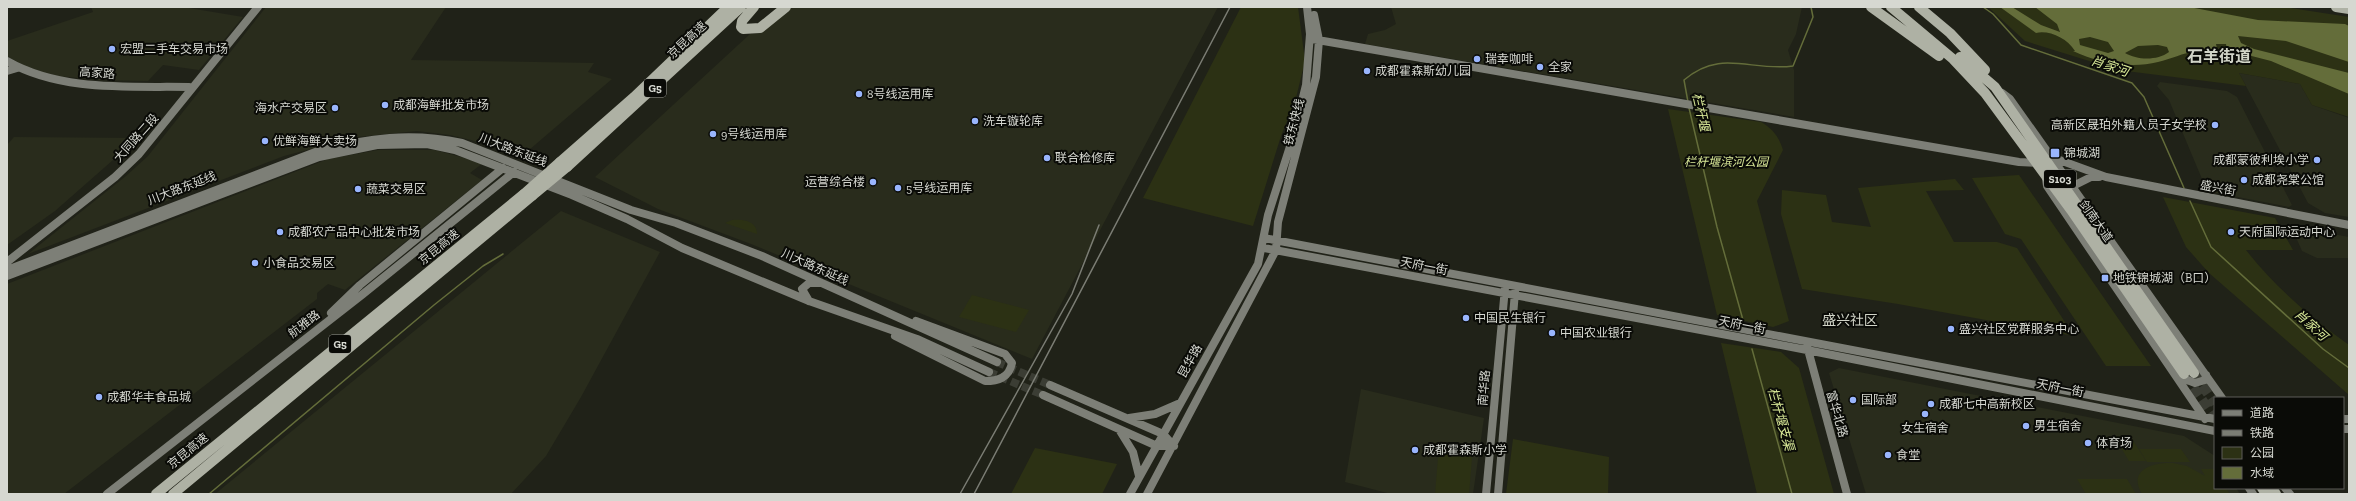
<svg xmlns="http://www.w3.org/2000/svg" width="2356" height="501" viewBox="0 0 2356 501" font-family="'Zilla Slab','Noto Sans SC',serif">
<style>
.built{fill:#292c1c}
.green{fill:#2c3114}
.water{fill:#646d3a;fill-rule:evenodd}
.lines{fill:none;stroke-linecap:round;stroke-linejoin:round}
.stream{stroke:#646d3a;stroke-width:1.5}
.secondary-tunnel{stroke:#3b3d34;stroke-width:8;stroke-dasharray:8 4;stroke-linecap:butt}
.highway-tunnel{stroke:#3b3d34;stroke-width:10;stroke-dasharray:10 5;stroke-linecap:butt}
.secondary{stroke:#7d7f77;stroke-width:8}
.highway{stroke:#aeb1a4;stroke-width:10}
.rail{stroke:#7b7d74;stroke-width:1.5}
.highway-bridge{stroke:#aeb1a4;stroke-width:10}
.poi-dot{fill:#99b5fd;stroke:#0a0b07;stroke-width:1.5}
.labels{text-anchor:middle;dominant-baseline:central;stroke-width:4;stroke-linejoin:round;paint-order:stroke}
.shield{fill:#0a0b07;stroke:#999a94;stroke-width:1}
.shield-label{font-size:11px;font-weight:bold;fill:#d6d8d1}
.street-label{font-size:12px;fill:#d6d8d1;stroke:#0a0b07}
.poi-label{font-size:12px;fill:#d6d8d1;stroke:#0a0b07;text-anchor:start}
.park-label{font-size:12px;font-style:italic;fill:#d8e797;stroke:#0a0b07}
.water-label{font-size:13px;font-style:italic;fill:#d8e897;stroke:#0a0b07}
.quarter-label{font-size:14px;fill:#d1d4c7;stroke:#0a0b07}
.district-label{font-size:16px;font-weight:bold;fill:#d1d4c7;stroke:#0a0b07}
</style>
<rect width="100%" height="100%" fill="#202218"/>
<path class="built" d="M91 7H183L243 17 199 70 163 65 148 81 99 80 58 76 31 69 8 57 7 41 93 12Z
M266 7H446L411 60 594 63 588 72 612 79 529 150 504 144 500 147 450 135 417 131 357 137 284 156 28 254 126 176 148 156Z
M791 7H1218L1032 359 751 244 658 209 595 177 750 34 760 33 776 17Z
M1391 7H1802L1796 34 1788 50 1794 70V117L1365 44 1368 34 1385 30 1396 24Z
M2239 73 2300 84 2312 105 2349 118V217L2325 213 2308 203Z
M2160 82 2227 91 2237 97 2292 205 2289 207 2207 191 2169 100 2157 86Z
M14 137 138 138 55 211 7 245V145Z
M378 150H435L483 163 470 173 482 180 345 290 328 284 317 293V299L64 494H7V284L328 159Z
M561 211 660 252 581 397 546 456 511 494H215Z
M2291 226 2349 237V258H2317L2302 251Z
M1839 368 2184 436 2215 456V488H2236L2240 494H1866L1829 373Z
M1361 389 1484 418 1473 494H1391L1345 482Z"/>
<path class="green" d="M1241 7H1298L1305 61 1296 98 1281 136 1253 226 1143 198Z
M1988 7H2285L2349 17V117L2312 105 2300 84 2239 73 2246 86 2118 70 2025 41Z
M1668 109 1761 122C1773 129 1779 137 1783 150L1757 201 1789 321 1773 327 1717 315Z
M2019 175 2151 366H2106L2021 239 2005 234 1972 178Z
M1955 179 1964 190 1926 191 1954 242H1997L2017 248 2074 336 1898 304 1802 289 1781 214 1782 190 1826 195 1832 222 1871 227 1858 188Z
M2163 197 2275 218 2293 250H2246C2275 287 2311 318 2349 345V395L2209 273 2186 247Z
M732 220C743 219 757 221 757 234L725 223Z
M972 295 1029 310 1016 332 959 317Z
M1721 343 1781 352 1799 368 1834 494H1757Z
M2114 436H2130L2146 461H2129Z
M1513 439 1609 457 1608 494H1506Z
M1452 446 1469 452 1472 458 1469 494H1435L1438 458 1444 447Z
M1035 448 1117 464 1102 494H1011Z
M2139 449H2181L2190 462H2147Z
M2173 463 2187 466 2205 476 2201 469H2214L2215 488H2226L2230 494H2142C2127 469 2154 462 2173 463Z
M2077 479H2127L2136 494H2086Z"/>
<path class="water" d="M2000 7H2012L2041 25 2060 32 2057 24 2035 7H2189L2258 20 2345 24 2349 26V62L2286 41 2238 36 2241 43 2254 49 2349 73V94L2271 61 2240 53 2239 51 2227 50 2226 44H2216L2217 49H2195L2196 51C2183 53 2171 59 2158 62 2131 69 2098 63 2073 51H2075C2067 38 2049 30 2036 33ZM2090 37 2108 42 2114 51 2108 53 2080 45 2079 39ZM2158 45 2167 47 2169 52C2157 61 2137 60 2125 53L2138 46Z"/>
<g class="lines">
<path class="stream" d="M1983 7 1993 14 2021 45 2132 83 2144 97 2184 188
M1688 102 1684 80C1721 48 1751 72 1793 66L1813 17 1811 7
M1689 108 1717 227 1743 320
M2190 201 2211 247 2323 349 2349 368
M1752 349 1792 494
M209 494 434 305 483 266 503 254"/>
<path class="secondary-tunnel" d="M997 362 1050 385
M989 372 1043 395"/>
<path class="highway-tunnel" d="M2194 373 2215 404
M2185 375 2215 419"/>
<path class="secondary" d="M1312 39 2019 162 2037 163
M7 61C61 92 129 86 189 87
M7 71 17 68
M2002 93 2010 99 2222 398
M2054 158 2106 177 2349 225
M2046 179 2047 186 2205 419
M2073 186 2091 177H2099
M1264 238 2215 419
M1264 248 1807 350 2215 431
M7 262 115 177 139 154 258 7
M7 270 318 151C368 138 411 132 462 143L631 210 676 223 762 256 997 362
M7 276 319 157 377 145 427 144 455 150 572 195 627 219 682 248 809 301 917 339 989 372
M809 301 802 289 809 283H820
M331 313 360 285 503 168
M895 336 985 381C998 381 1009 378 1012 363L1005 354 916 321
M1807 346 1847 494
M2177 376 2195 383 2205 380 2206 375
M1050 385 1163 434 1174 446
M1043 395 1157 446H1174
M1129 418 1155 414 1178 404
M2343 419H2349
M2343 429H2349
M1120 431 1133 452 1139 476
M2249 488 2253 494
M2285 488 2290 494
M107 494 363 294 514 172
M1130 494 1258 264 1268 215 1294 134 1306 85 1310 34 1307 7
M1147 494 1276 250 1278 222 1316 77 1319 40 1314 15
M1486 494 1505 288
M1498 494 1515 292"/>
<path class="highway" d="M754 7 742 21 741 27 743 29 760 28 786 7
M1871 7 1939 56
M1891 7 1953 59 1985 93 2071 210 2184 374
M1919 7 1950 33 1985 70
M2336 7 2349 9
M1960 57 1995 87 2194 373
M560 162 634 97 728 7
M567 167 741 7
M2262 488 2266 494
M2272 488 2276 494
M156 494 524 194
M173 494 532 196"/>
<path class="rail" d="M960 494 1072 294 1099 225
M974 494 1230 7"/>
<path class="highway-bridge" d="M524 194 560 162
M532 196 567 167"/>
</g>
<g class="poi-dot">
<circle cx="112" cy="49" r="4"/>
<circle cx="1477" cy="59" r="4"/>
<circle cx="1540" cy="67" r="4"/>
<circle cx="1367" cy="71" r="4"/>
<circle cx="859" cy="94" r="4"/>
<circle cx="385" cy="105" r="4"/>
<circle cx="335" cy="108" r="4"/>
<circle cx="975" cy="121" r="4"/>
<circle cx="2215" cy="125" r="4"/>
<circle cx="713" cy="134" r="4"/>
<circle cx="265" cy="141" r="4"/>
<rect x="2050" y="148" width="10" height="10" rx="2"/>
<circle cx="1047" cy="158" r="4"/>
<circle cx="2317" cy="160" r="4"/>
<circle cx="2244" cy="180" r="4"/>
<circle cx="873" cy="182" r="4"/>
<circle cx="898" cy="188" r="4"/>
<circle cx="358" cy="189" r="4"/>
<circle cx="280" cy="232" r="4"/>
<circle cx="2231" cy="232" r="4"/>
<circle cx="255" cy="263" r="4"/>
<rect x="2101" y="274" width="8" height="8" rx="2"/>
<circle cx="1466" cy="318" r="4"/>
<circle cx="1951" cy="329" r="4"/>
<circle cx="1552" cy="333" r="4"/>
<circle cx="99" cy="397" r="4"/>
<circle cx="1853" cy="400" r="4"/>
<circle cx="1931" cy="404" r="4"/>
<circle cx="1925" cy="414" r="4"/>
<circle cx="2026" cy="426" r="4"/>
<circle cx="2088" cy="443" r="4"/>
<circle cx="1415" cy="450" r="4"/>
<circle cx="1888" cy="455" r="4"/>
</g>
<g class="labels">
<g class="shield">
<rect x="644" y="79" width="22" height="18" rx="3"/>
<rect x="2044" y="170" width="32" height="18" rx="3"/>
<rect x="329" y="335" width="22" height="18" rx="3"/>
</g>
<g class="shield-label">
<text x="655" y="88">G5</text>
<text x="2060" y="179">S103</text>
<text x="340" y="344">G5</text>
</g>
<g class="street-label">
<text transform="translate(687 40) rotate(-43)">京昆高速</text>
<text transform="translate(97 73) rotate(4)">高家路</text>
<text transform="translate(1294 122) rotate(-75)">铁东快线</text>
<text transform="translate(136 138) rotate(-48)">大同路二段</text>
<text transform="translate(513 150) rotate(21)">川大路东延线</text>
<text transform="translate(182 188) rotate(-21)">川大路东延线</text>
<text transform="translate(2218 188) rotate(11)">盛兴街</text>
<text transform="translate(2096 221) rotate(55)">剑南大道</text>
<text transform="translate(439 247) rotate(-39)">京昆高速</text>
<text transform="translate(1424 266) rotate(11)">天府一街</text>
<text transform="translate(815 267) rotate(24)">川大路东延线</text>
<text transform="translate(304 324) rotate(-38)">航雅路</text>
<text transform="translate(1742 325) rotate(11)">天府一街</text>
<text transform="translate(1190 361) rotate(-61)">昆华路</text>
<text transform="translate(1484 388) rotate(-85)">南华路</text>
<text transform="translate(2060 388) rotate(11)">天府一街</text>
<text transform="translate(1837 414) rotate(74)">富华北路</text>
<text transform="translate(188 451) rotate(-39)">京昆高速</text>
</g>
<g class="poi-label">
<text x="120" y="49">宏盟二手车交易市场</text>
<text x="1485" y="59">瑞幸咖啡</text>
<text x="1548" y="67">全家</text>
<text x="1375" y="71">成都霍森斯幼儿园</text>
<text x="867" y="94">8号线运用库</text>
<text x="393" y="105">成都海鲜批发市场</text>
<text x="327" y="108" text-anchor="end">海水产交易区</text>
<text x="983" y="121">洗车镟轮库</text>
<text x="2207" y="125" text-anchor="end">高新区晟珀外籍人员子女学校</text>
<text x="721" y="134">9号线运用库</text>
<text x="273" y="141">优鲜海鲜大卖场</text>
<text x="2064" y="153">锦城湖</text>
<text x="1055" y="158">联合检修库</text>
<text x="2309" y="160" text-anchor="end">成都蒙彼利埃小学</text>
<text x="2252" y="180">成都尧棠公馆</text>
<text x="865" y="182" text-anchor="end">运营综合楼</text>
<text x="906" y="188">5号线运用库</text>
<text x="366" y="189">蔬菜交易区</text>
<text x="288" y="232">成都农产品中心批发市场</text>
<text x="2239" y="232">天府国际运动中心</text>
<text x="263" y="263">小食品交易区</text>
<text x="2113" y="278">地铁锦城湖（B口）</text>
<text x="1474" y="318">中国民生银行</text>
<text x="1959" y="329">盛兴社区党群服务中心</text>
<text x="1560" y="333">中国农业银行</text>
<text x="107" y="397">成都华丰食品城</text>
<text x="1861" y="400">国际部</text>
<text x="1939" y="404">成都七中高新校区</text>
<text x="2034" y="426">男生宿舍</text>
<text x="1925" y="428" text-anchor="middle">女生宿舍</text>
<text x="2096" y="443">体育场</text>
<text x="1423" y="450">成都霍森斯小学</text>
<text x="1896" y="455">食堂</text>
</g>
<g class="park-label">
<text x="1726" y="162">栏杆堰滨河公园</text>
</g>
<g class="water-label">
<text transform="translate(2110 66) rotate(19)">肖家河</text>
<text transform="translate(1701 112) rotate(77)">栏杆堰</text>
<text transform="translate(2311 325) rotate(42)">肖家河</text>
<text transform="translate(1781 419) rotate(74)">栏杆堰支渠</text>
</g>
<g class="quarter-label">
<text x="1850" y="320">盛兴社区</text>
</g>
<g class="district-label">
<text x="2219" y="56">石羊街道</text>
</g>
</g>
<rect width="2356" height="501" fill="none" stroke="#d6d8d1" stroke-width="16"/>
<rect x="2214" y="397" width="130" height="92" fill="#0a0b07" stroke="#5c5d58"/>
<rect x="2222" y="410" width="20" height="6" fill="#7d7f77" stroke="#5c5d58"/>
<text x="2250" y="417" font-size="12" fill="#d6d8d1">道路</text>
<rect x="2222" y="430" width="20" height="6" fill="#7b7d74" stroke="#5c5d58"/>
<text x="2250" y="437" font-size="12" fill="#d6d8d1">铁路</text>
<rect x="2222" y="447" width="20" height="12" fill="#2c3114" stroke="#5c5d58"/>
<text x="2250" y="457" font-size="12" fill="#d6d8d1">公园</text>
<rect x="2222" y="467" width="20" height="12" fill="#646d3a" stroke="#5c5d58"/>
<text x="2250" y="477" font-size="12" fill="#d6d8d1">水域</text>
</svg>
